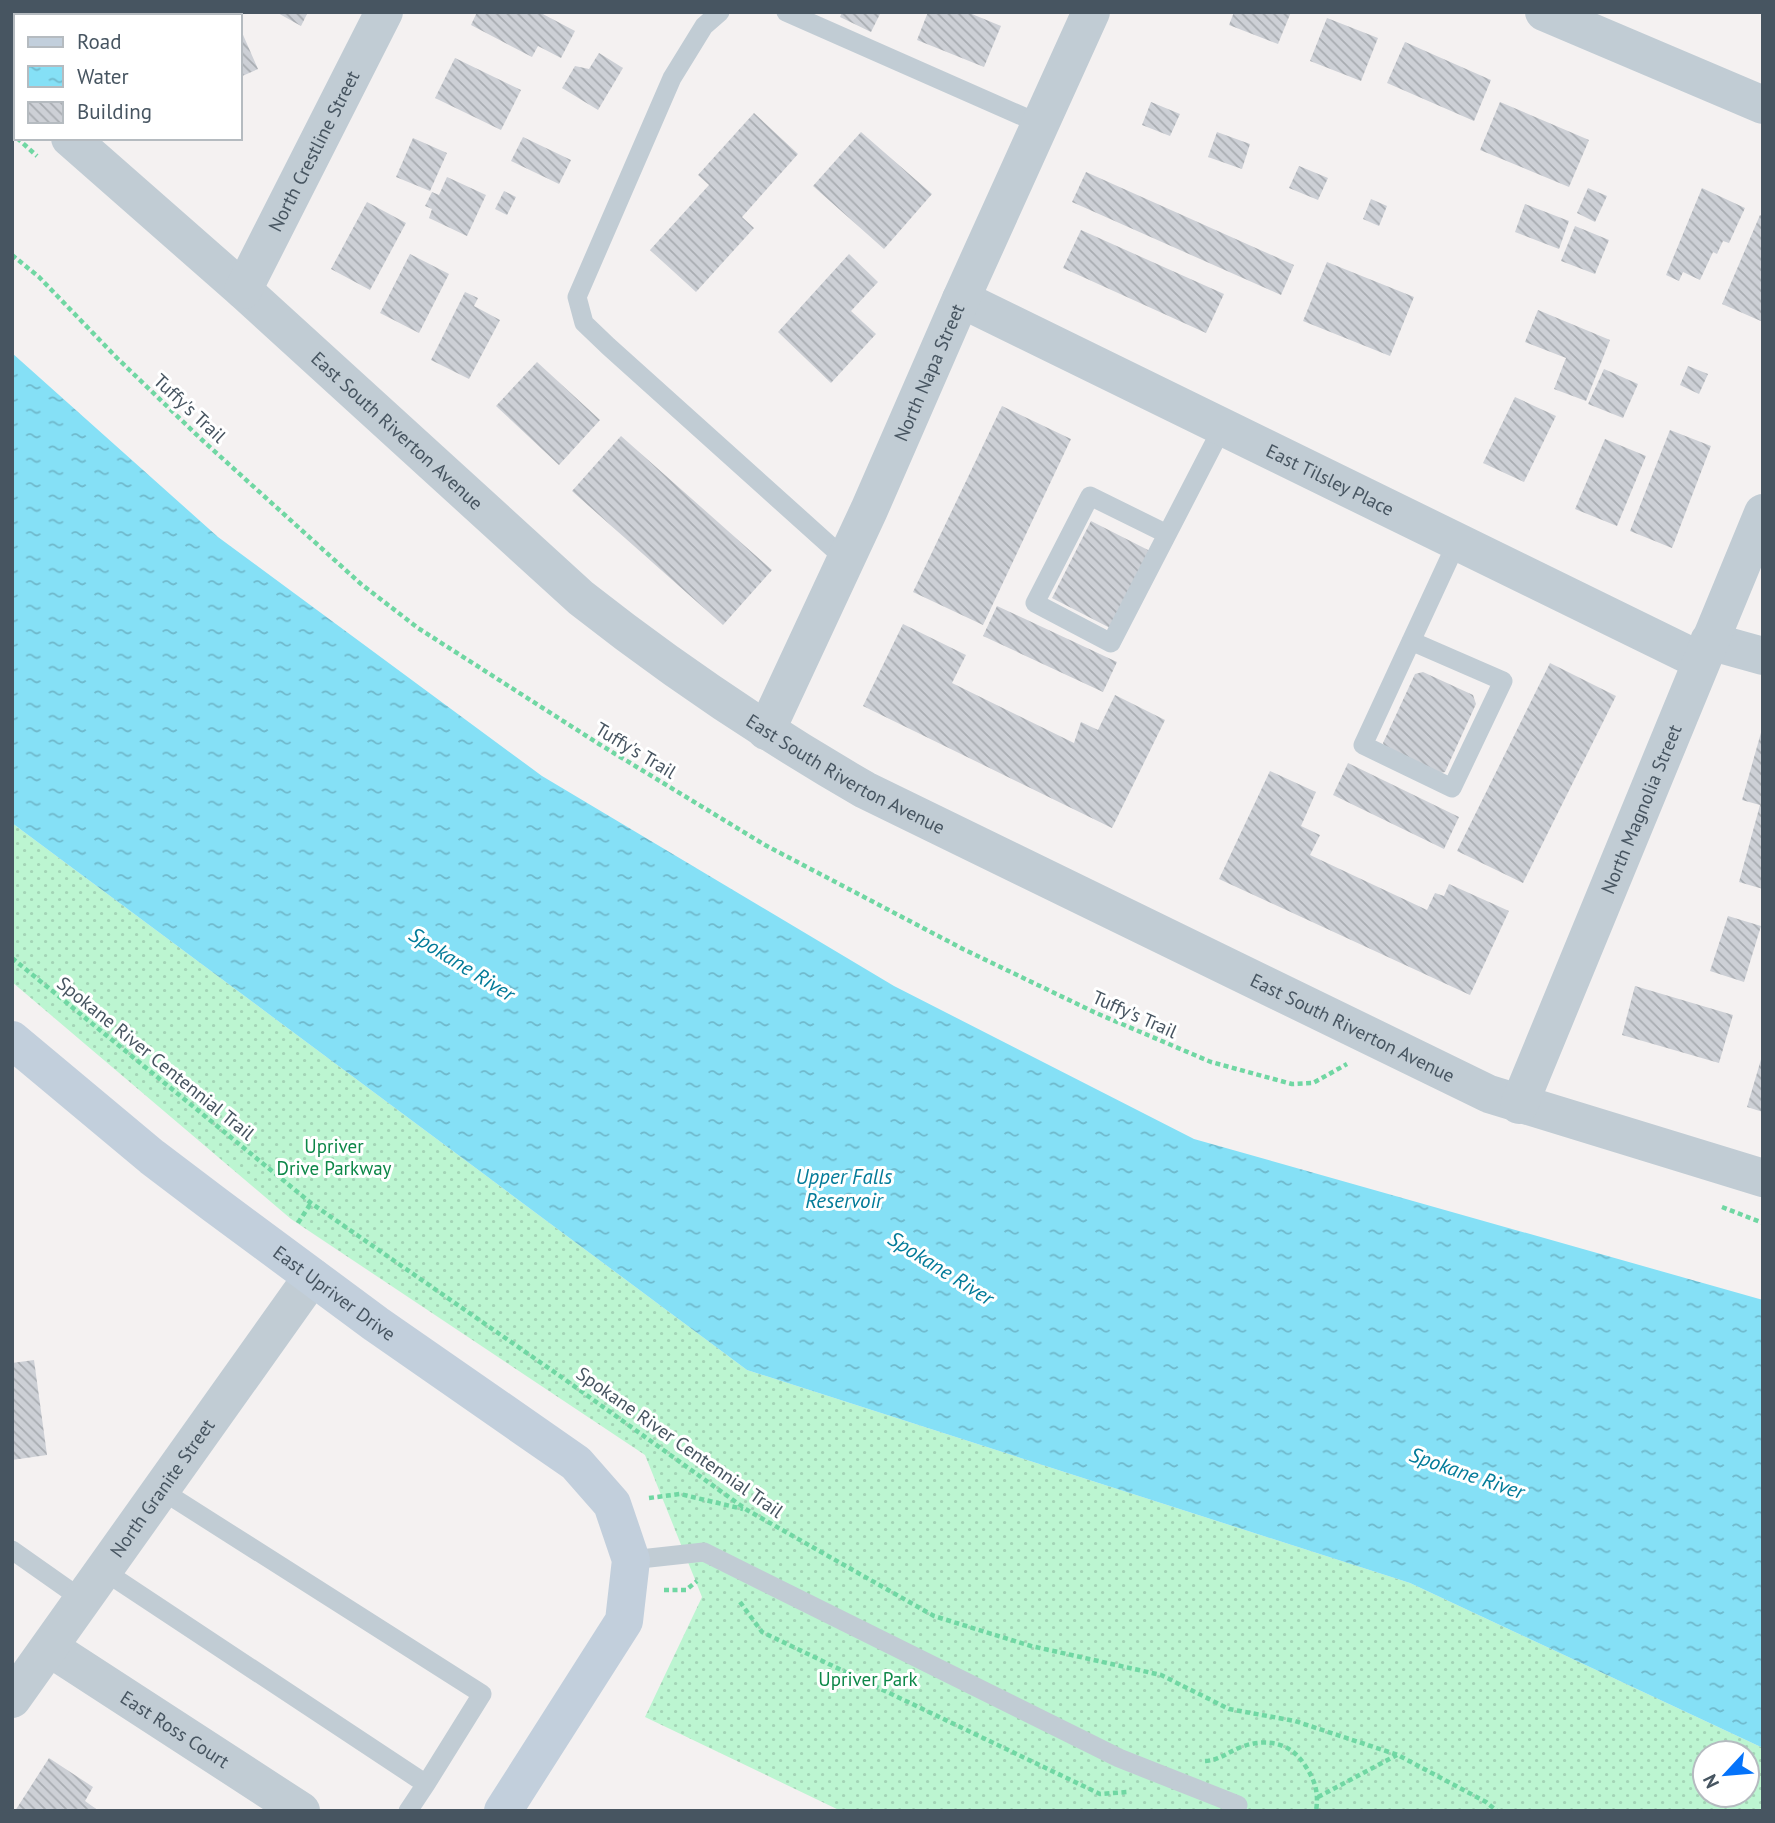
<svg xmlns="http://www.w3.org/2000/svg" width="1775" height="1823" viewBox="0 0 1775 1823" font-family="'PT Sans',sans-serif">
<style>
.grass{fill:url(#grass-dots);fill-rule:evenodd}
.water{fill:url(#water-ripples)}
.building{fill:url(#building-back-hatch)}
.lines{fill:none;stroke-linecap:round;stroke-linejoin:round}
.path{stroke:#70d7a3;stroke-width:4.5;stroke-dasharray:5 3.5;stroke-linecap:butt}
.lane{stroke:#c1ccd4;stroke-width:19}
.street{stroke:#c1ccd4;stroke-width:38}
.secondary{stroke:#c2cfdc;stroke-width:38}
.labels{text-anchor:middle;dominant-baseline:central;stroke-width:6;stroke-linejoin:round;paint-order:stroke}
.street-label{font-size:19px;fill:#475561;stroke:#fff}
.park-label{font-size:19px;fill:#0d8748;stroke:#fff}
.water-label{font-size:21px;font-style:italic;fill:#037b99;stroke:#fff}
</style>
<defs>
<pattern id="grass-dots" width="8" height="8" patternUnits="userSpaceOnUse" patternTransform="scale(1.75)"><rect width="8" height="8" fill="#bcf5d1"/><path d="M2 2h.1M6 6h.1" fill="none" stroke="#a3d4b6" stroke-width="1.8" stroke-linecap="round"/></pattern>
<pattern id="water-ripples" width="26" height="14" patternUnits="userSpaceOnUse" patternTransform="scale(1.75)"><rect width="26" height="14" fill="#85e0f6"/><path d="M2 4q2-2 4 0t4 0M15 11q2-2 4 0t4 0" fill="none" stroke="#6fb8cb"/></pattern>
<pattern id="building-back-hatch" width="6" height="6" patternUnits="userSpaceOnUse" patternTransform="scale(1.75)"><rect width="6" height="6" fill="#cdd0d6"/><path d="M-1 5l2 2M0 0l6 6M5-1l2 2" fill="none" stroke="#a8acb1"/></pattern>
</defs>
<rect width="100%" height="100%" fill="#f4f1f1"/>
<path class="grass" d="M12 823 747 1370 1410 1583 1763 1748V1811H841L645 1717 702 1597 645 1455 291 1219 12 982ZM1705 1753H1747V1795H1705Z"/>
<path class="water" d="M12 353 218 537 542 776 894 986 1194 1139 1763 1300V1748L1410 1583 747 1370 12 823Z"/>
<path class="building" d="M276 12H308L301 26Z
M477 12H539L575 31 561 58 538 46 532 57 471 25Z
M842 12H881L871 32 840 17Z
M928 12H967L1001 26 984 67 917 40Z
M1234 12H1291L1278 44 1229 25Z
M1327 18 1378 38 1361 81 1310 61Z
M240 28 258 69 240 77Z
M1405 42 1491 80 1474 121 1387 83Z
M599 53 623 68 598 110 562 88 575 66 589 69Z
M455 58 521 90 501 130 435 98Z
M1151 102 1180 114 1170 136 1142 125Z
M1500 102 1589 140 1569 187 1480 150Z
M754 113 798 154 742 217 754 228 696 292 650 250 709 185 698 175Z
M861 132 932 194 884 249 813 186Z
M1217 132 1250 144 1242 169 1208 157Z
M523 137 571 160 559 184 511 161Z
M413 138 447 153 430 191 396 177Z
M1299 166 1328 178 1318 200 1289 188Z
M1086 172 1294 265 1281 295 1072 202Z
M447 177 486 195 467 236 429 218 432 209 425 206 432 192 439 195Z
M1588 188 1607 196 1595 222 1577 213Z
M1702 188 1745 208 1729 243 1723 241 1717 254 1713 252 1700 280 1683 272 1679 281 1666 275Z
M504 191 516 197 507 215 495 209Z
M1371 199 1387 206 1379 226 1363 219Z
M367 202 406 223 370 290 331 269Z
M1525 204 1569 221 1559 249 1515 232Z
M1760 215 1763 216V322L1722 304Z
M1575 226 1609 240 1595 274 1561 261Z
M1081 230 1224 294 1206 333 1063 268Z
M410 254 449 274 419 333 380 313Z
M849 254 878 282 851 311 876 334 831 383 778 332Z
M1327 262 1414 297 1390 356 1303 321Z
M465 292 478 298 474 306 500 320 469 379 431 360Z
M1538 310 1610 340 1586 401 1554 389 1566 358 1525 342Z
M537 362 600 420 559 465 496 406Z
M1688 366 1708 374 1699 394 1680 385Z
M1604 369 1638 384 1623 418 1588 404Z
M1515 397 1556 416 1524 482 1483 463Z
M1002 406 1071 439 983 625 913 592Z
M1670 430 1711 446 1672 548 1630 531Z
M621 436 772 570 723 625 572 491Z
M1605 439 1646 456 1617 526 1575 509Z
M1091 521 1150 551 1110 628 1052 598Z
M997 606 1117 662 1103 692 983 636Z
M903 624 966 655 952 683 1074 743 1081 722 1098 730 1115 695 1165 720 1112 828 863 706Z
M1550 663 1616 696 1523 883 1457 851Z
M1423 672 1473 695 1476 704 1445 772 1436 774 1386 752 1383 743 1415 674Z
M1762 729H1763V889L1739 882 1760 805 1742 800Z
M1348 763 1459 817 1444 849 1333 795Z
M1270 771 1316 792 1301 826 1320 835 1310 855 1427 910 1435 893 1444 896 1449 884 1509 911 1470 995 1219 879Z
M1728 916 1761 926 1744 982 1710 971Z
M1635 986 1733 1015 1719 1063 1622 1035Z
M1762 1056H1763V1112L1747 1107Z
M34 1360 47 1455 12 1460V1363Z
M49 1758 93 1787 85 1801 99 1811H15Z"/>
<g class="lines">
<path class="path" d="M17 138 37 156
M12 255 39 277 117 358 201 439 361 584 418 628 599 744 765 845 963 949 1096 1013 1211 1062 1292 1084 1313 1083 1347 1064
M12 958 311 1203 560 1376 747 1510 934 1616 1031 1646 1161 1675 1229 1709 1295 1721 1398 1755 1486 1802 1497 1811
M1722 1207 1763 1223
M298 1223 311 1203
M649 1498 680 1494 743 1509
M664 1590H686L697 1581
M740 1602 762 1632 1100 1794 1127 1792
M1205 1761C1220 1760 1228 1752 1241 1747 1265 1738 1290 1742 1304 1764 1315 1780 1319 1792 1316 1811
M1318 1797 1397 1755"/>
<path class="lane" d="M720 12 704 26 672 78 577 297 584 323 608 346 846 560
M786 12 1040 124
M88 16 90 12
M1167 534 1090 496 1035 603 1111 643 1222 428
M1411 641 1503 681 1452 788 1363 745 1457 542
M12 1550 83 1600
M631 1560 704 1552 1119 1758 1238 1805 1235 1811
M104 1571 426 1784 482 1694 161 1490
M408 1811 426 1784"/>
<g class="street">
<path d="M1544 12 1763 105"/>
<path d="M12 87 16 90"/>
<path id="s1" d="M70 138 243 290 581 598C671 669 766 733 865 790L1489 1094 1763 1178"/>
<path id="s2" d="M243 290 384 12"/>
<path id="s3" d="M961 299 1701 661"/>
<path d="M1709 641 1763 656"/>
<path id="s4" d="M766 731 869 510 961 299 1091 12"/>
<path id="s5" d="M1519 1105 1763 513"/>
<path id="s6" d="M50 1648 301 1811"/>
<path id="s7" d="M12 1699 312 1277"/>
</g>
<path class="secondary" id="s8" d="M12 1040 152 1157 214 1204 376 1324 576 1463 612 1504 631 1560 624 1621 503 1811"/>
</g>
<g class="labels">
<g class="street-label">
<text stroke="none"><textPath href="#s2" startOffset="156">North Crestline Street</textPath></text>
<text stroke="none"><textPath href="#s4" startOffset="394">North Napa Street</textPath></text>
<text transform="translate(190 408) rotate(43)">Tuffy's Trail</text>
<text stroke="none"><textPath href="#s1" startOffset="439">East South Riverton Avenue</textPath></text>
<text stroke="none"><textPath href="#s3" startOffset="411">East Tilsley Place</textPath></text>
<text transform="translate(636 750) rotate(31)">Tuffy's Trail</text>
<text stroke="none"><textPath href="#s1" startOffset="1006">East South Riverton Avenue</textPath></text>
<text stroke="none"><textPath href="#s5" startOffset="320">North Magnolia Street</textPath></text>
<text transform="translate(1135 1014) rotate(24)">Tuffy's Trail</text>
<text stroke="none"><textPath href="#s1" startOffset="1573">East South Riverton Avenue</textPath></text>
<text transform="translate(156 1058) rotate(39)">Spokane River Centennial Trail</text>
<text stroke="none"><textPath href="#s8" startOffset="410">East Upriver Drive</textPath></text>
<text transform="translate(680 1442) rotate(35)">Spokane River Centennial Trail</text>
<text stroke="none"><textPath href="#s7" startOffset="259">North Granite Street</textPath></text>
<text stroke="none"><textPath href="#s6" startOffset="149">East Ross Court</textPath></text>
</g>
<g class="park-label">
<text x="334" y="1146">Upriver<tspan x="334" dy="22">Drive Parkway</tspan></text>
<text x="868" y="1679">Upriver Park</text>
</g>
<g class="water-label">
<text transform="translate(462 964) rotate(32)">Spokane River</text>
<text x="844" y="1176">Upper Falls<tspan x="844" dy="24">Reservoir</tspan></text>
<text transform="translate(941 1268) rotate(32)">Spokane River</text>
<text transform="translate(1467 1473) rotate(19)">Spokane River</text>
</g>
</g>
<rect width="1775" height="1823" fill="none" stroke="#475561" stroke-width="28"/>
<rect x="14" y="14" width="228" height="126" fill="#ffffff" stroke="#b5bbc0" stroke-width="2"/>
<rect x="28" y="37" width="35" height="10" fill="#c2cfdc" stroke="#b5bbc0" stroke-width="2"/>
<text x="77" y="49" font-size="21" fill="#475561">Road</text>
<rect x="28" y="66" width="35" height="21" fill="url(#water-ripples)" stroke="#b5bbc0" stroke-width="2"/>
<text x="77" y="84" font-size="21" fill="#475561">Water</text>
<rect x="28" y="102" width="35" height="21" fill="url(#building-back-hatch)" stroke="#b5bbc0" stroke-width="2"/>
<text x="77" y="119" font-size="21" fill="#475561">Building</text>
<g transform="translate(1726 1774) rotate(244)"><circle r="33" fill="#ffffff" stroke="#b5bbc0" stroke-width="2"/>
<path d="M0-5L12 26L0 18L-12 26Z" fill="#0573fa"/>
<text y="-10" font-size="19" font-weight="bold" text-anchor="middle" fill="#475561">N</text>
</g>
</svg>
